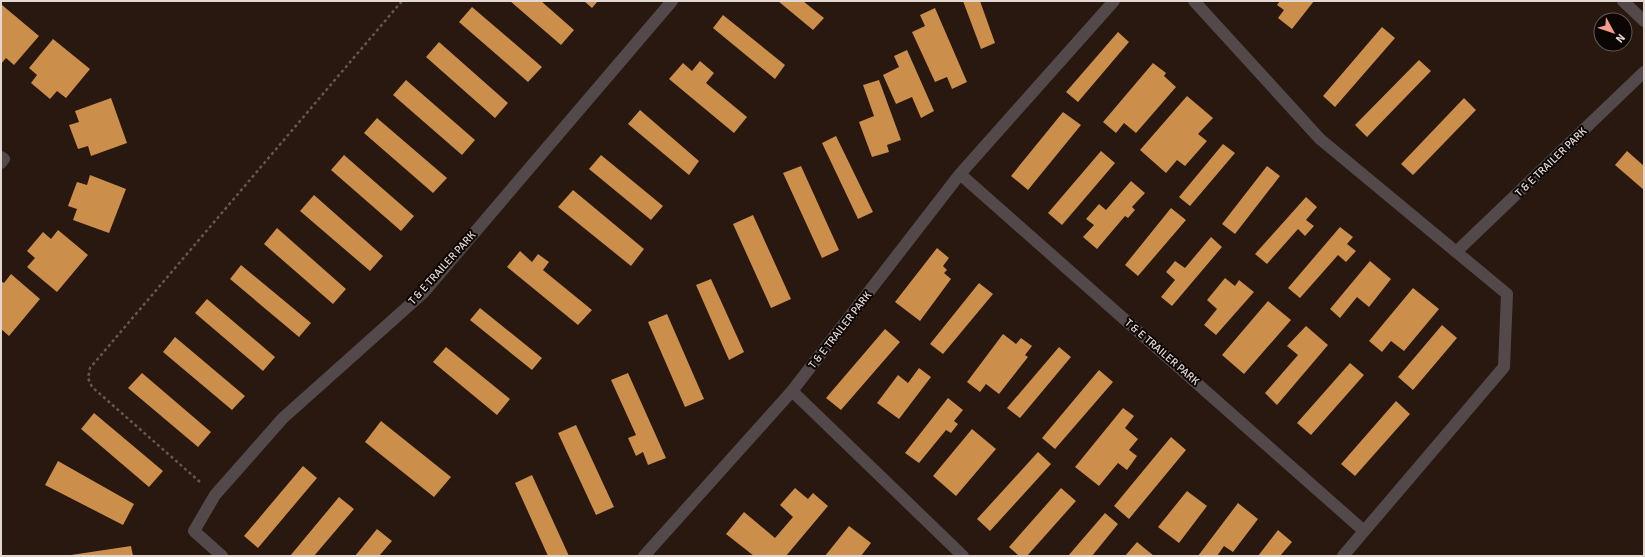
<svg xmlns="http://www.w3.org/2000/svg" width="1645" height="557" viewBox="0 0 1645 557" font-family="Signika,sans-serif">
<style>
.building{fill:#cc8e4b}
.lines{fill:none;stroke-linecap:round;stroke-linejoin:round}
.path{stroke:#66574f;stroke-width:2.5;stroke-dasharray:3 3;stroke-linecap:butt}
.street{stroke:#53494b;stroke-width:12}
.labels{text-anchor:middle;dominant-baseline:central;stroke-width:4;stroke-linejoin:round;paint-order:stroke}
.street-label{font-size:11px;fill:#e3d7d1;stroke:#0b0503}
</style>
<rect width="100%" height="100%" fill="#28180f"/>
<path class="building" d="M510 1H541L574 30 561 45Z
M584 1H598L592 8Z
M778 1H803L824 18 813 30Z
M963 1H980L995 43 981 49Z
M1280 1H1314L1292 29 1278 18 1284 10 1277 5Z
M2 5 39 36 14 65 6 58 1 64V7Z
M472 7 542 67 528 82 459 22Z
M935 8 967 82 952 89 947 77 935 82 912 32 925 26 920 15Z
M723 15 785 65 775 79 713 28Z
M1382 27 1395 38 1335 107 1323 96Z
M1118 32 1129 42 1078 102 1066 92Z
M53 39 90 69 66 98 57 91 50 99 31 83 37 75 29 68Z
M439 42 508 103 495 118 426 57Z
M907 50 934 111 921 118 912 97 896 104 883 75 899 67 894 56Z
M1419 60 1431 71 1367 137 1355 125Z
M700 61 714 73 706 83 747 117 734 133 669 79 683 63 692 71Z
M1153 63 1166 73 1164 76 1176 87 1136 133 1124 123 1116 133 1103 122Z
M406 80 475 140 462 155 393 95Z
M879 80 901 140 887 145 889 152 872 157 859 122 874 116 863 85Z
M1187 96 1213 118 1198 134 1207 141 1185 166 1177 160 1166 173 1140 150Z
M111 98 127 143 91 156 88 146 78 149 69 125 79 122 75 111Z
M1464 98 1476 110 1413 175 1401 164Z
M640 110 699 161 689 175 628 124Z
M1063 112 1081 125 1028 190 1011 176Z
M377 118 447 178 433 193 364 133Z
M836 136 873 212 858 219 822 143Z
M1223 144 1235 153 1190 206 1179 197Z
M1101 151 1115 163 1062 225 1048 213Z
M1627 151 1644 166V190L1615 165Z
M344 155 414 216 401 231 331 170Z
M601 155 663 206 651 220 589 169Z
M801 166 839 250 822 258 783 173Z
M1267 166 1280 176 1235 234 1222 224Z
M90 175 126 189 109 233 73 220 77 209 68 206 77 182 87 185Z
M1131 181 1145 193 1132 207 1135 210 1128 218 1125 216 1097 249 1083 237 1094 225 1086 219 1099 204 1106 210Z
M573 190 644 249 631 266 558 207Z
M314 195 383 256 370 271 300 211Z
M1306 197 1317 207 1306 220 1314 226 1305 236 1298 229 1267 264 1255 254Z
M1171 208 1186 220 1138 276 1125 265Z
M753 215 791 299 771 308 733 224Z
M1340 227 1353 237 1347 244 1356 251 1346 262 1338 255 1300 298 1288 288Z
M277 228 346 289 333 304 264 244Z
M58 230 88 255 57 292 27 267 35 258 27 251 43 232 51 239Z
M1211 237 1222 247 1172 306 1161 297 1175 280 1166 272 1175 261 1185 268Z
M937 248 949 258 943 266 947 270 944 273 951 279 920 321 895 302Z
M520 251 532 262 538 254 549 262 543 270 592 310 578 325 507 267Z
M1370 261 1391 279 1369 307 1357 297 1340 318 1330 309Z
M241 265 311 323 299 337 230 279Z
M11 274 40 299 9 336 1 329V281L4 283Z
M1225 278 1235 286 1239 280 1254 292 1216 335 1204 325 1217 309 1207 300Z
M711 279 744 352 729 360 696 285Z
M979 283 993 294 943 354 930 344Z
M1413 288 1439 309 1404 351 1391 341 1382 352 1369 341Z
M207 299 275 357 263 371 195 313Z
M1268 301 1291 320 1244 374 1222 355Z
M480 308 542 358 532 370 470 320Z
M667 314 704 399 685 407 648 322Z
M1442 325 1457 338 1413 390 1398 377Z
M1306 326 1328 345 1277 405 1265 393 1298 355 1287 346Z
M885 329 900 342 841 410 826 398Z
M1003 334 1016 344 1021 338 1032 346 1025 355 1028 357 999 394 986 384 980 392 967 382Z
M175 337 245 396 232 410 163 352Z
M446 347 510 399 497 415 433 362Z
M1059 347 1071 357 1020 418 1007 408Z
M1350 363 1364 375 1311 435 1297 423Z
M919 368 931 377 899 419 877 403 898 375 908 383Z
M1099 370 1113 382 1055 449 1042 438Z
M142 373 211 432 198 447 128 388Z
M628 373 666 458 648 465 643 452 636 456 628 438 636 435 611 380Z
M948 398 963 410 954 421 958 424 951 433 946 430 919 463 905 453Z
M1396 401 1410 414 1355 476 1341 464Z
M1123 408 1134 416 1125 428 1138 439 1129 450 1137 456 1127 470 1118 463 1099 486 1075 467Z
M94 413 163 471 149 487 81 429Z
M381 421 451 477 434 497 365 442Z
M576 425 614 507 596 515 558 433Z
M972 429 996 449 956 496 933 476Z
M1171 437 1186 450 1129 519 1114 506Z
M1038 452 1051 464 990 531 977 519Z
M58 461 134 504 123 525 45 485Z
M303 466 317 478 258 548 244 536Z
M532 475 569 556H548L515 483Z
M795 488 808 499 813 493 828 506 786 556H754L726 534 744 512 775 538 793 517 780 505Z
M1061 488 1076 501 1027 556H1019L1009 547Z
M1187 491 1207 506 1179 543 1158 527Z
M339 497 354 509 314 556H290Z
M1238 503 1258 519 1233 552 1224 546 1217 556H1198Z
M1105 513 1118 524 1092 556H1068Z
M849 526 871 543 861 556H825Z
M377 529 392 541 379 556H355Z
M1278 530 1292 542 1280 556H1258Z
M1137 542 1154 556H1125Z
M131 546 133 556H71V555Z"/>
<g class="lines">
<path class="path" d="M200 482 92 387 88 378 90 368 402 1"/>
<path class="street" d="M1194 1 1320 139 1507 294 1504 367 1343 556
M1623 1 1644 21
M1 157 4 159 1 163
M960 174 1364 531
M1456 252 1644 72
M792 391 963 556
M222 556 194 531 215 495 283 418 423 293 672 1
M644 556 792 391 960 174 1114 1"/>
</g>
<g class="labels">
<g class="street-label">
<text transform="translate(1551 162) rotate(-44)">T &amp; E TRAILER PARK</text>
<text transform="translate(442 268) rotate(-48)">T &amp; E TRAILER PARK</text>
<text transform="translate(840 330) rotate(-52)">T &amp; E TRAILER PARK</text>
<text transform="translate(1162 352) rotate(41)">T &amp; E TRAILER PARK</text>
</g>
</g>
<rect width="1645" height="557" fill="none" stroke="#e3d7d1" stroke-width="4"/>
<g transform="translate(1613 32) rotate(130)"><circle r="19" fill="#0b0503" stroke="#615955"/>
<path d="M0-3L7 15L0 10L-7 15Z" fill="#f49d8b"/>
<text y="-6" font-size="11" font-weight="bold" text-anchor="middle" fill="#e3d7d1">N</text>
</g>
</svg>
